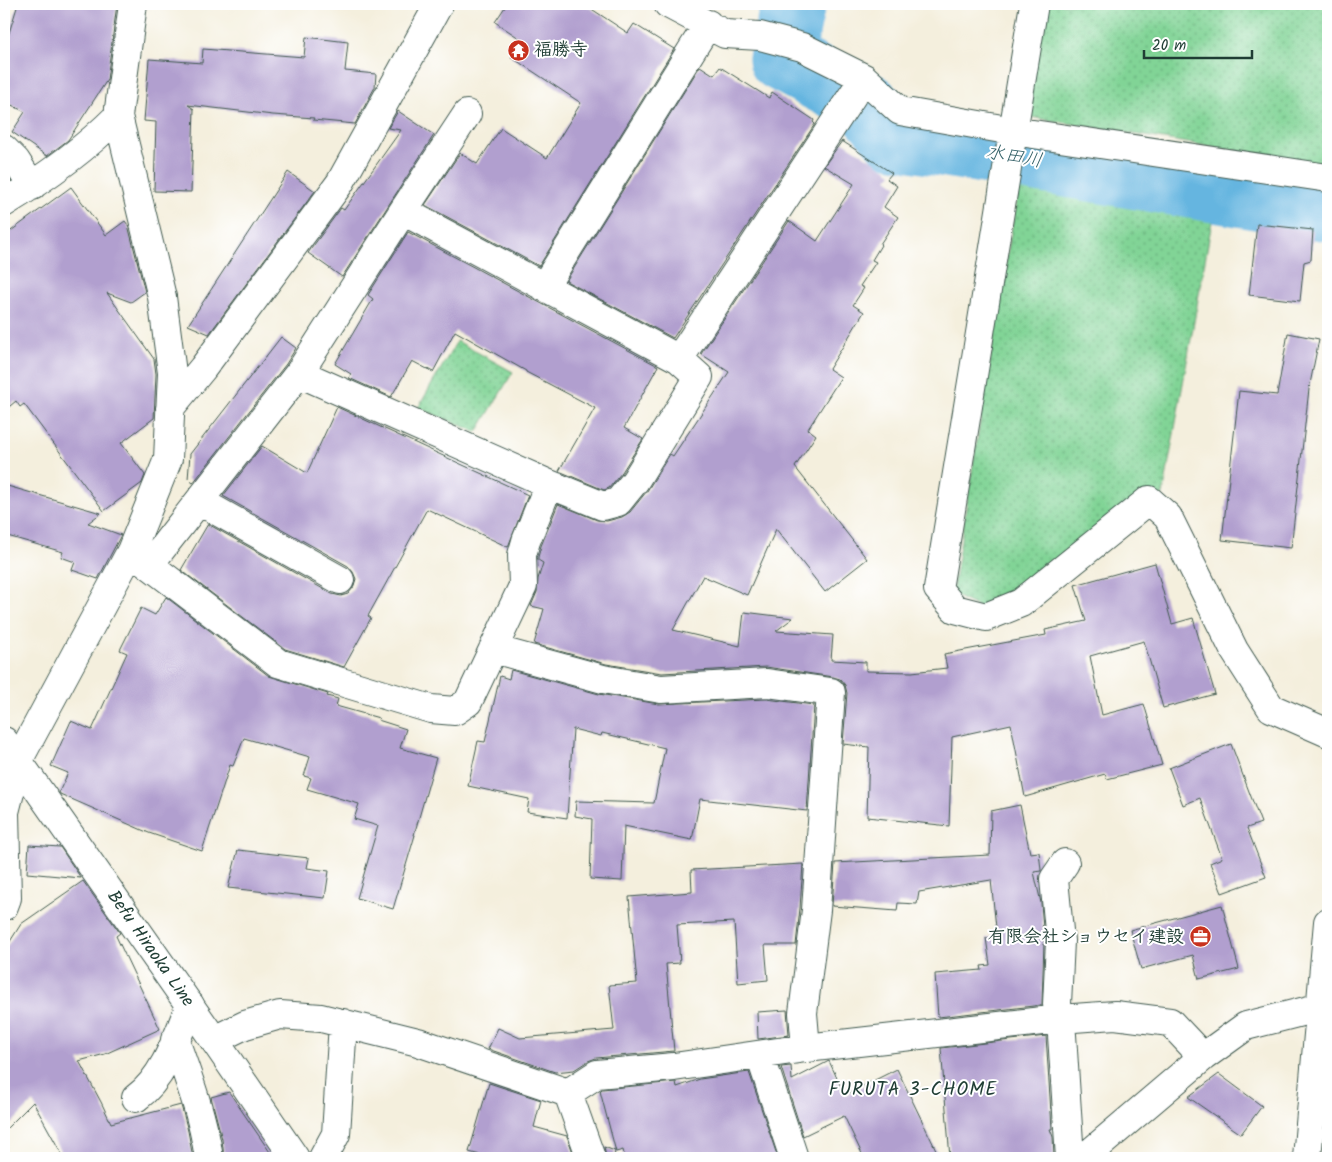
<svg xmlns="http://www.w3.org/2000/svg" width="1332" height="1162" viewBox="0 0 1332 1162" font-family="Kalam,'Klee One',sans-serif">
<style>
.grass{fill:url(#grass-dots);stroke:#508865}
.lines{fill:none;stroke-linecap:round;stroke-linejoin:round}
.river{stroke:#65b5e0;stroke-width:65}
.building{fill:#b19fcf}
.minor-casing{stroke:#3f584d;stroke-width:30}
.secondary-casing{stroke:#3f584d;stroke-width:30}
.trunk-casing{stroke:#3f584d;stroke-width:30}
.minor{stroke:#fff;stroke-width:28}
.secondary{stroke:#fff;stroke-width:28}
.trunk{stroke:#fff;stroke-width:28}
.labels{text-anchor:middle;dominant-baseline:central;stroke-width:4;stroke-linejoin:round;paint-order:stroke}
.poi-label{font-size:18px;font-weight:bold;fill:#1f3d34;stroke:#fff;text-anchor:start}
.street-label{font-size:18px;fill:#1f3d34;stroke:#fff}
.water-label{font-size:19px;font-style:italic;fill:#346168;stroke:#fff}
.neighbourhood-label{font-size:19px;letter-spacing:1px;fill:#1f3d34;stroke:#fff}
</style>
<defs>
<pattern id="grass-dots" width="8" height="8" patternUnits="userSpaceOnUse" patternTransform="scale(1.25)"><rect width="8" height="8" fill="#81d496"/><path d="M2 2h.1M6 6h.1" fill="none" stroke="#69ad7b" stroke-width="1.8" stroke-linecap="round"/></pattern>
</defs>
<rect width="100%" height="100%" fill="#fff"/>
<filter id="ink" filterUnits="userSpaceOnUse"><feTurbulence type="fractalNoise" baseFrequency=".02" numOctaves="2"/><feDisplacementMap in="SourceGraphic" scale="10" xChannelSelector="R" yChannelSelector="G"/><feConvolveMatrix kernelMatrix="1 2 1 2 8 2 1 2 1" color-interpolation-filters="sRGB"/></filter>
<filter id="wash" filterUnits="userSpaceOnUse"><feTurbulence type="fractalNoise" baseFrequency=".0096" numOctaves="4" result="noise"/><feDisplacementMap in="SourceGraphic" scale="20" xChannelSelector="R" yChannelSelector="G"/><feGaussianBlur stdDeviation="1.12" result="paint"/><feColorMatrix in="noise" values="0 0 0 0 0 0 0 0 0 0 0 0 0 0 0 0 0 1.4 0 .05"/><feComposite in="paint" operator="in"/></filter>
<g filter="url(#wash)">
<rect width="100%" height="100%" fill="#f4efdd"/>
<path class="grass" d="M1043 4H1328V166L1024 116Z
M1026 168 1216 199 1163 495 1015 595 978 607 952 594 1021 172Z
M457 341 513 372 477 432 418 408Z"/>
<g class="lines">
<path class="river" d="M793 4 781 59 868 105 894 136 1328 209"/>
</g>
<g id="blocks">
<path class="building" d="M18 4H117L107 80 68 140 47 156 12 132 25 112 4 101V49Z
M507 4H584L628 33 634 24 674 49 539 266 425 205 460 153 477 164 501 128 547 158 581 103 511 57 522 40 495 22Z
M306 37 348 42 345 71 376 74 375 87 355 124 313 120 314 118 273 115 188 105 194 109 191 192 154 191 156 122 144 121 149 59 202 63 203 49 304 57Z
M700 66 714 75 720 67 769 98 772 92 814 120 813 122 815 124 673 338 566 281Z
M398 111 434 135 342 277 308 253 341 208 344 210 401 130 388 128Z
M842 141 892 173 887 179 897 186 884 207 898 217 880 244 881 245 872 260 876 262 860 286 864 288 853 305 864 312 829 369 841 377 808 429 816 435 795 467 867 559 825 592 776 529 747 595 703 576 673 630 740 646 744 612 793 618 776 631 833 635 831 660 866 662V671L912 672 947 668 944 654 1046 635 1045 630 1086 621 1075 585 1155 563 1172 624 1193 618 1215 694 1163 708 1144 641 1090 656 1102 715 1144 704 1162 765 1107 779 1105 774 1025 797 1011 724 952 737 949 826 867 817 869 747 843 744 847 693 845 685 840 679 833 677 766 667 662 673 606 664 534 644 544 609 531 606 537 592 538 579 543 563 538 560V557L541 546 558 504 597 520 607 521 622 517 630 512 647 491 670 454 673 456 729 372 701 354 789 221 817 241 854 184 824 166Z
M288 172 315 191 209 334 188 325Z
M71 187 106 235 125 221 128 225 145 292 131 302 107 293 154 359 156 374 154 418 121 443 145 475 142 483 104 511 24 404 20 407 16 401 4 411V236Z
M1257 224 1313 230 1311 260 1304 262 1300 301 1249 295Z
M408 232 658 366 624 428 643 439 622 472 609 488 604 490 559 471 595 408 526 372V371L455 331 433 372 412 361 391 397 349 378 351 374 335 364 373 299 368 295Z
M1288 333 1319 339 1309 389 1291 548 1222 540 1239 391 1277 395Z
M281 337 296 348 286 364 193 483 188 479 190 454Z
M337 407 528 495 508 547 427 509 368 616 371 618 344 667 285 649 181 570 208 524 332 594 341 596 348 594 353 588 356 579 353 572 348 566 223 496 262 446 307 473Z
M4 485 101 513 88 523 121 535 98 579 72 570 75 562 61 557 63 552 4 535Z
M166 597 269 676 328 694 327 696 338 699 336 706 379 718 378 720 406 729 400 748 436 758 414 835H415L393 909 357 898 378 826 354 819 359 804 307 789 311 778 304 776 310 757 244 738 233 766 230 765 202 851 149 833 60 794 59 792 68 773 51 766 71 721 92 730 127 653 120 650 141 608 155 615Z
M511 670 599 694 659 704 766 699 814 705 807 811 700 799 692 840 624 826 622 881 590 879 592 819 575 816 576 801 654 803 665 748 602 733 601 736 573 729 567 818 527 812 529 799 468 786 478 741 485 742 500 676 509 679Z
M1231 744 1261 823 1247 828 1266 877 1222 893 1210 863 1222 858 1200 798 1183 805 1169 768Z
M1020 805 1030 853 1039 852 1041 870V871L1034 872 1041 903 1044 941 1042 1005 938 1017 935 974 982 970 981 966 990 965 986 938 997 937 991 880 919 892 917 904 898 903 897 911 832 906 835 863 990 855 991 811Z
M29 845 60 847 81 878 27 873Z
M238 850 309 858 307 868 329 871 325 898 228 888Z
M803 864 800 908 796 945H765L768 980 738 983 734 922 677 925 680 963 666 964 674 1051 596 1058 588 1061 574 1070 555 1072 488 1049 498 1028 520 1038 614 1030 609 985 637 983 629 897 692 892 691 870Z
M83 881 120 933 116 936 160 1029 105 1054 79 1061 101 1102 111 1123 181 1105 188 1131 193 1158H64L33 1102 4 1131V951L21 924Z
M1222 905 1239 969 1199 979 1193 955 1141 969 1130 930Z
M787 1010 789 1035 758 1039 757 1012Z
M1046 1036 1052 1129H1050L1053 1137 1054 1158H950L941 1048Z
M829 1061 845 1095 897 1069 940 1158H864L844 1116 803 1136 781 1067 791 1066 792 1080Z
M749 1072 778 1158H625L623 1150 616 1152 600 1091 602 1089 676 1082 677 1087 700 1079Z
M1219 1074 1262 1106 1241 1134 1188 1097Z
M489 1083 541 1100 534 1127 567 1136 575 1158H491L469 1152Z
M229 1092 274 1158H224L222 1139 211 1097Z
M604 1147 615 1151 614 1158H606Z"/>
</g>
</g>
<g filter="url(#ink)">
<use href="#blocks" fill-opacity="0" stroke="#3f584d" stroke-width="1"/>
<g class="lines">
<defs>
<path id="minor" d="M668 4 725 34 760 36 802 47 864 78 900 111 1013 131 1328 178
M1034 4 938 589 955 609 986 617 1021 603 1149 500 1168 517 1234 650 1271 708 1328 733
M4 149 16 161 32 186
M4 203C45 178 84 150 118 116
M544 287 708 24
M679 359 864 78
M299 373 549 484 603 506 618 502 635 481 699 377 679 359 403 211
M170 408 203 368 340 183 439 4
M199 501 340 580
M131 551 278 663 431 709 455 711 468 702 523 586 522 555 526 541 549 484
M149 565 299 373 403 211 467 114
M493 649 603 679 661 689 767 683 831 692 816 910 803 1013 806 1048
M1065 863 1054 879 1060 941 1057 1004 1062 1035 1070 1158
M4 906 7 898 5 812 18 761 131 551 168 459 172 373 162 297 118 116 133 4
M175 1040C189 1079 203 1117 209 1158
M214 1040 245 1025 280 1015 321 1018 418 1042 568 1093 597 1074 674 1067 806 1048 1060 1019 1115 1015 1170 1022 1203 1057
M760 1055 794 1158
M568 1093 591 1158
M136 1098C165 1077 177 1037 190 1005
M323 1158 336 1134 343 1023
M1084 1158 1203 1057 1246 1026 1321 1007 1328 1008"/>
<path id="secondary" d="M4 741 214 1040 295 1158"/>
<path id="trunk" d="M1307 1158 1328 922"/>
</defs>
<use href="#minor" class="minor-casing"/>
<use href="#secondary" class="secondary-casing"/>
<use href="#trunk" class="trunk-casing"/>
<use href="#minor" class="minor"/>
<use href="#secondary" class="secondary"/>
<use href="#trunk" class="trunk"/>
</g>
</g>
<defs>
<symbol id="temple-disc" viewBox="-11 -11 22 22"><circle r="9.5" fill="#c8321e" stroke="#fff"/><path d="M0-6L5-2H3V0L6.5 2.5H4V6H1.5V3h-3V6H-4V2.5H-6.5L-3 0V-2H-5Z" fill="#fff"/></symbol>
<symbol id="office-disc" viewBox="-11 -11 22 22"><circle r="9.5" fill="#c8321e" stroke="#fff"/><path d="M-6-3h4V-5.5h4V-3h4V5H-6ZM-1-4.5V-3h2v-1.5ZM-6 0V1H6V0Z" fill="#fff"/></symbol>
</defs>
<g fill-rule="evenodd">
<use href="#temple-disc" x="506" y="38" width="25" height="25"/>
<use href="#office-disc" x="1188" y="924" width="25" height="25"/>
</g>
<g class="labels">
<g class="poi-label">
<text x="534" y="50">福勝寺</text>
<text x="1184" y="937" text-anchor="end">有限会社ショウセイ建設</text>
</g>
<g class="street-label">
<text transform="translate(150 949) rotate(55)">Befu Hiraoka Line</text>
</g>
<g class="water-label">
<text transform="translate(1014 157) rotate(10)">水田川</text>
</g>
<g class="neighbourhood-label">
<text x="913" y="1090">FURUTA 3-CHOME</text>
</g>
</g>
<rect width="1332" height="1162" fill="none" stroke="#fff" stroke-width="20"/>
<path d="M1144 50v8h108v-8" fill="none" stroke="#1f3d34" stroke-width="2.5"/>
<text x="1152" y="50" font-size="15" fill="#1f3d34" stroke="#ffffff" stroke-width="4" paint-order="stroke">20 m</text>
</svg>
